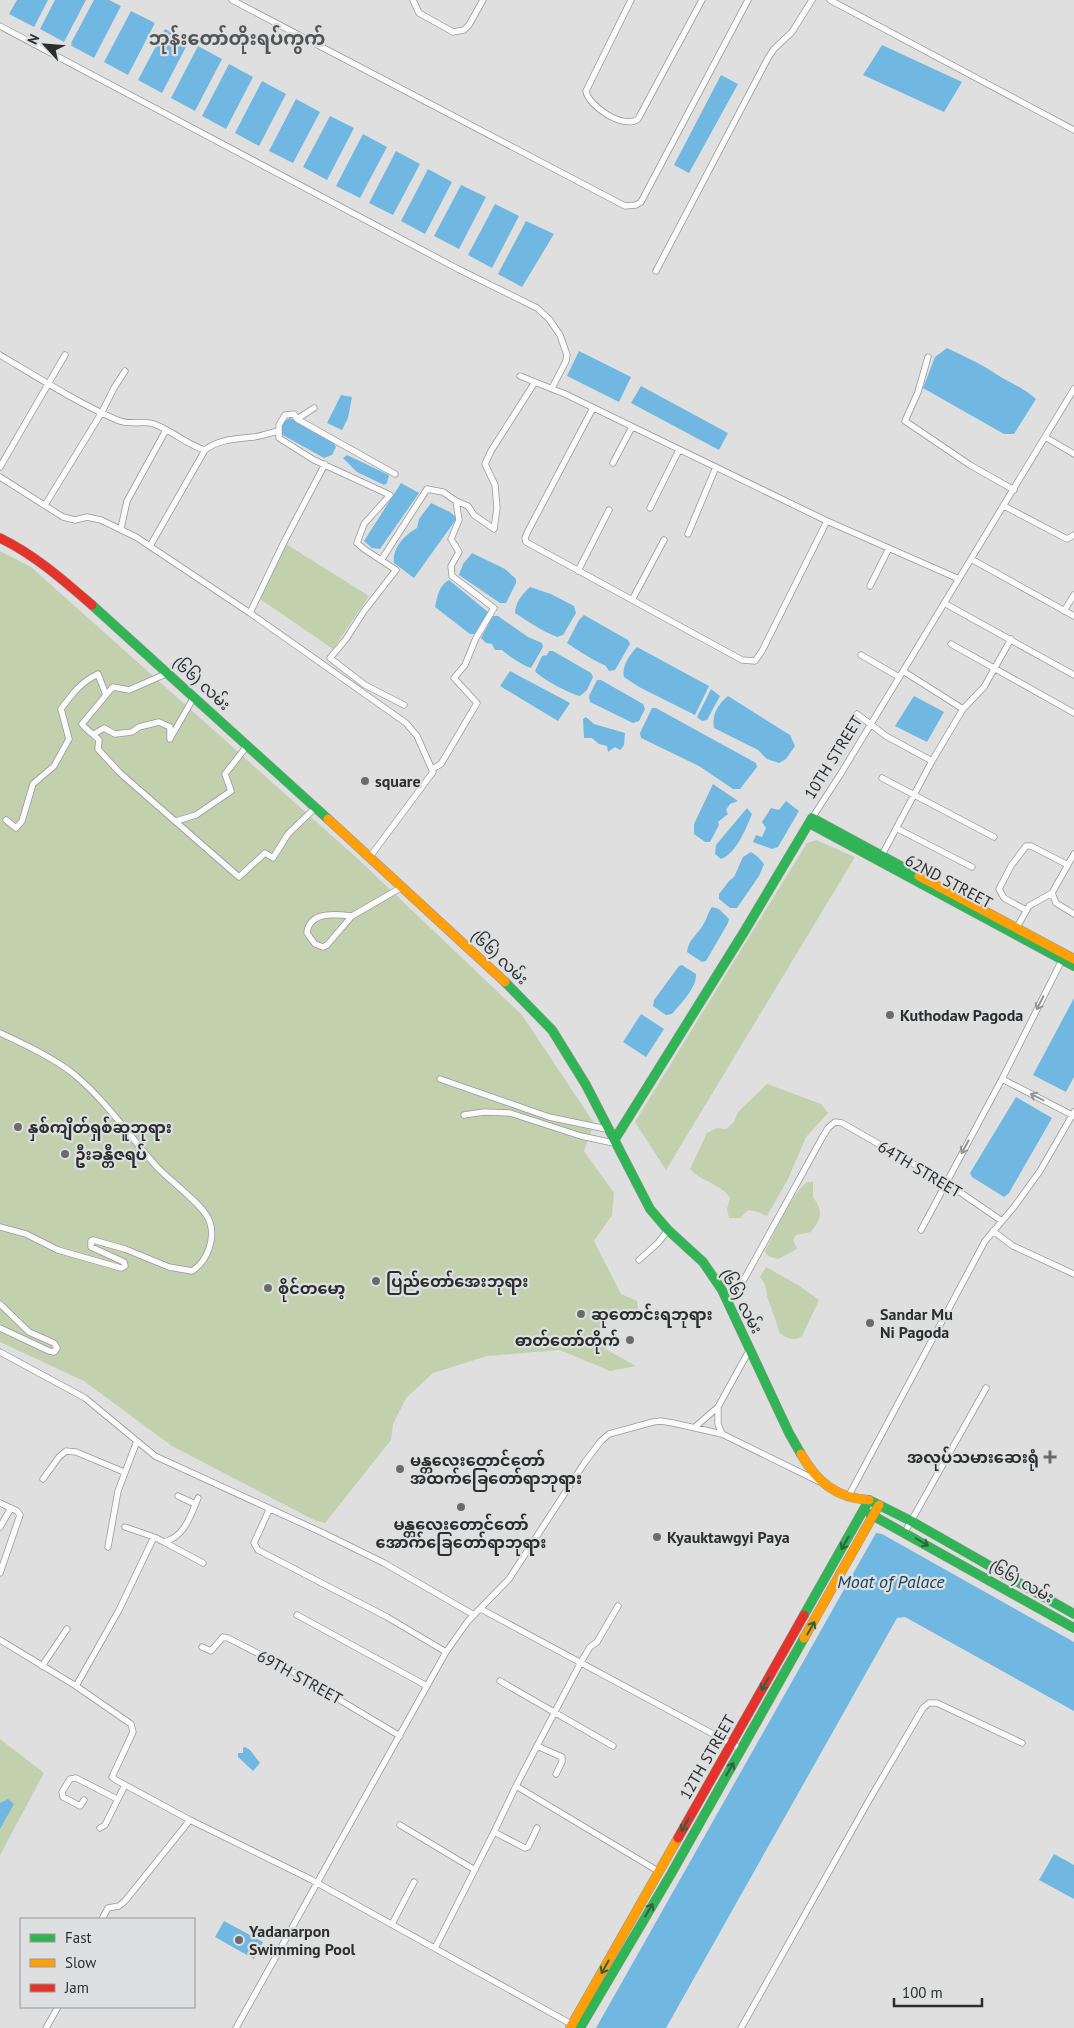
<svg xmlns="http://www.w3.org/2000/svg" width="1074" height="2028" viewBox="0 0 1074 2028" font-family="'PT Sans','Noto Sans Myanmar',sans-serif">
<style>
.green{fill:#c2d0ae}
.water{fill:#70b8e2}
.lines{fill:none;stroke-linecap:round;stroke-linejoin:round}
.street-casing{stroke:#979898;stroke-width:7}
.fast-casing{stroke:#979898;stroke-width:10}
.slow-casing{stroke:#979898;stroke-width:10}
.jam-casing{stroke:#979898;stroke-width:10}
.street{stroke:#fafafa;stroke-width:5.5}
.fast{stroke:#30b455;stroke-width:9}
.slow{stroke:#ff9f0a;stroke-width:9}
.jam{stroke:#e5322d;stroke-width:9}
.oneway{stroke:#939494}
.oneway2{stroke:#2e633d}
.poi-dot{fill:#6b6b6b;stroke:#dedfe0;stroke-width:2}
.labels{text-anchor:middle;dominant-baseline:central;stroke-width:4.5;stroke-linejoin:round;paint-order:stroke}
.street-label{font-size:16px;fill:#2c2d2d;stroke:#dedfe0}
.poi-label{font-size:16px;font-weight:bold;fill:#2c2d2d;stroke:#dedfe0;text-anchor:start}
.water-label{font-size:18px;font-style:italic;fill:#19435c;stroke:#dedfe0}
.quarter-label{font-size:19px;font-weight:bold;fill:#525353;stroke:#dedfe0}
</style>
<rect width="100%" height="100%" fill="#dfdfdf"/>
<path class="green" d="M286 544 369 596 333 649 260 599Z
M0 551 31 567 358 859 522 1015 594 1123 584 1151 614 1193 612 1215 594 1241 621 1294 637 1301 638 1308 633 1316 619 1312 607 1317 600 1332 605 1349 636 1366 610 1371 560 1350 487 1356 433 1373 406 1398 393 1424 391 1440 325 1523 314 1520 172 1446 84 1381 0 1342Z
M816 840 855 857 666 1170 635 1122 807 843Z
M767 1084 821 1104 828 1113 806 1137 788 1179 767 1216 758 1212 748 1210 740 1218H729L727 1209 730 1198C720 1183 702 1182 690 1169L707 1133 717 1128 726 1129 734 1122 738 1112Z
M807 1182H813V1197C823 1210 822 1219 811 1232L796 1235 793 1240 797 1249 778 1259 768 1256 765 1251C775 1233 791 1195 807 1182Z
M766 1267 798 1285 819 1300 802 1336C795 1342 785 1338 779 1332 776 1320 772 1310 768 1299 765 1289 768 1287 760 1277Z
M0 1739 44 1773 0 1855Z"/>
<path class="water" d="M17 0H48L34 27 9 14Z
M55 0H86L64 42 40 29Z
M94 0H109L121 6 94 58 70 45Z
M131 11 155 23 128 75 104 62Z
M165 29 189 41 162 93 138 80Z
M882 45 962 82 944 112 863 75Z
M198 46 222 59 195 111 171 98Z
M229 64 253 77 226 129 202 116Z
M721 75 738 84 689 173 674 165Z
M262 81 286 94 259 146 235 133Z
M296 99 320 112 293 163 269 151Z
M330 116 354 128 327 180 303 167Z
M363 134 387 147 360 198 336 186Z
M396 151 420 164 393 215 369 203Z
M428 169 452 182 425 234 401 221Z
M461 185 486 197 459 249 434 236Z
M495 204 519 216 492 268 468 255Z
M526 221 554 234 522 287 498 274Z
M947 348C965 357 980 363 996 374 1010 383 1024 388 1036 399L1014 434H1004L923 388 935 357Z
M579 351 631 377 619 402 567 376Z
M641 386 728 433 719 450 631 403Z
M341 395 352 397 348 418 342 430 327 423Z
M290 418 334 443 336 447 332 455 324 458 281 434C281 426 283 421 290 418Z
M347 455 389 475 387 483 384 485 357 472 343 458Z
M401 483 419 493 380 549 372 548 364 541Z
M431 503 450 512 457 518 414 578 394 563C392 549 404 535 417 528L419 519Z
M472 553 505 569 516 579V583L506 603H500L459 575 463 564Z
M449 580 488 612 476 634H470L435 607C437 597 439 585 449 580Z
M530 587 551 594 574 606 576 613 563 635 557 637C542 631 529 622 515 613 515 603 523 593 530 587Z
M584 615 628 640 630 644 615 670 609 671 605 665C599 664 574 648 567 643L579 620Z
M493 616H498L528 637 542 643 543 647 531 668C524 666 507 655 502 650H495L492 644 486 643 481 638Z
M637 647 709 686 695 715 639 687 624 677C621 667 630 654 637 647Z
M549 651H553L591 673 593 677 587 690 580 696C570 694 540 678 535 671L542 656 547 655Z
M510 671 570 703 558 721 500 686Z
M597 680H601L643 704 645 709 639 721 633 723 590 702 589 696Z
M711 689 720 696 707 720 702 721 697 717Z
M728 696 790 735 795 746 786 759 779 763 767 759 758 750 714 728C711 715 719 703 728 696Z
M914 696 944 712 927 742 895 726Z
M652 708H656L756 763 757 767 740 789H733L699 766 641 738 640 733Z
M586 717 594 724 625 733 624 745 620 750 615 747 608 752 607 746 599 744 592 738H584L583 719Z
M713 784 738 801 730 804 726 810 728 814 718 822 719 825 710 842H705L694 834V824Z
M786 801 799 811 778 847 772 849 753 842 756 835 762 837 766 828 762 822 771 808 779 810Z
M747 808 752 814C746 828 737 853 721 859L715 854 716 845Z
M751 852 758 857 764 864 759 876 737 908H730L719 899V894L729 881 734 877 743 857Z
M712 907 719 909 729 919 728 923 706 961 702 962 687 952C688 940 698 934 703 925 707 919 707 914 712 907Z
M682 965 696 974C697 988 680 1004 672 1014L666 1015 653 1006 654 1000 679 966Z
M1074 998V1077L1066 1092 1033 1075Z
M641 1014 664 1029 646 1057 623 1042Z
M1016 1097 1052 1118 1009 1193 1004 1197 972 1177 970 1173Z
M876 1533 882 1534 1074 1642V1711L905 1617 897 1618 666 2028H596Z
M245 1747 250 1750 260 1763 253 1771 238 1757V1753H243V1748Z
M8 1799 14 1804 0 1829V1803Z
M1054 1854 1074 1865V1899L1039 1880Z
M224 1921 263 1942 254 1959 215 1937Z"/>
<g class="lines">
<defs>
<path id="street" d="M232 0 625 206 636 205 641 202 748 0
M413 0 419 13 453 32 464 30 469 25 483 0
M631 0 586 91C588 106 624 130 638 119L702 0
M830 0 1074 130
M0 26 458 269 537 308 549 319 560 335 567 355 566 361 552 388
M656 271 768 58 774 49 792 32 812 0
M0 355C37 377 78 403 117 420 130 426 142 420 154 424 173 431 187 445 205 450 219 439 237 439 254 437 262 436 270 433 278 431
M928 357 918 392 905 421 970 465 1014 490
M520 376 565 394 827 521 959 579
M593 408 528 531 525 538 526 542 742 660 755 661 762 651 827 521
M297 419 314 408
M1045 437 1074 454
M613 463 632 427
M0 467 65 355
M395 474 297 419 294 414 285 415 279 425V438L314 460 390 495 364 524 357 543 364 549 396 570 364 611 346 639 330 658 365 685 404 705
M0 477 63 517 75 520 87 517 101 520 136 537 250 613 406 723 417 736 433 772 369 858
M45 505 102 412 114 388 125 371
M1004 506 1067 539 1074 535
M650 508 679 450
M121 528 127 501 166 430
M688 534 716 467
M150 546 205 450
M382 559 427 489 443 492 456 501 468 506 474 515 494 529 497 508 495 485 485 464 491 451 535 382
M971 559 1074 616
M578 571 609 510
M870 586 889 548
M632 600 664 540
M944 603 1074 675
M1064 611 1074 595
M250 613 284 542 325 464
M951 644 1074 713
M861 655 899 677
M903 671 963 709
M106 695 113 687 129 690 168 673
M857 714 886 736 932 761
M94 734 104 728 115 734 132 732 139 727 159 722 170 727V739
M171 737 194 697
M432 769 441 764 477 703 454 678 465 665 476 638 494 608 452 576 451 566 459 552 451 539 459 520 456 501
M882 778 994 837
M812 818 840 775 1074 389
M6 820 16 828 22 821 33 784 54 766 69 739 61 709C72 694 81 682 98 674L106 695 82 724C87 731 94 734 99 740L98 749 120 773 239 877 265 853 273 858 288 834 315 808
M176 821 196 815 231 791 225 774 247 746
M896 828 972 867
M882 855 932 761 963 709 984 687 1011 639
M1052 893 1056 903 1074 914
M1026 910 1004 898 999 889 1011 866 1026 846H1031L1068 865
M352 916C336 914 309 911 307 933L315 944 323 947 327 945 352 916 402 887
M1016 929 1029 906 1052 893 1074 854
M0 1033C22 1043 58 1060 76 1076 107 1102 130 1137 157 1167 169 1180 202 1204 208 1218 217 1236 208 1261 192 1271L169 1267 125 1249 93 1240 91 1241V1247L124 1262 125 1266 121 1268 58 1250 26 1234 0 1227
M440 1079 549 1117 611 1130
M1002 1079 1074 1116
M464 1115 484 1112 510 1113 581 1136 618 1144
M921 1230 1002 1079 1062 960
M993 1231 1013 1246 1074 1274
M639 1260 658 1243 668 1230
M726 1297 738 1289 742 1283 822 1138 828 1128 835 1122 842 1123 945 1182 1002 1221
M0 1304 29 1332 54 1343 57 1348 54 1352 49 1351 0 1328
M0 1352 85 1398 155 1456 323 1533 384 1563 474 1615
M718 1407V1424L722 1434
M695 1427 718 1407 750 1349
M43 1479 59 1457 66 1451 76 1452 124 1472
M178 1496 195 1504
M848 1497 985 1241 1014 1207 1040 1171 1074 1112
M0 1503 17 1511 20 1515 0 1573
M269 1510 254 1543 258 1550 387 1617 446 1652
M0 1527 11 1508
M125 1527 154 1537
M905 1532 986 1388
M164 1542 203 1563
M108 1547 118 1491 137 1441
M481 1609 741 1749
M297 1615 427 1686
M0 1640 76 1686 131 1724 133 1732 112 1777 116 1780 190 1820 310 1879 573 2025
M202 1647 211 1651 223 1637 228 1638 288 1669 400 1736
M42 1666 67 1629
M500 1681 613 1746
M76 1686 119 1610 154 1537 164 1542C185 1536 190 1517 198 1498
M537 1746 562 1757V1762L556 1774
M516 1786 658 1871
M84 1800 80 1806 63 1797 62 1792 70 1779 76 1778 117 1799
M400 1825 475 1870
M100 1828 105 1825 125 1785
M494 1832 525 1848 528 1847 537 1828
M102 1919 108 1908 119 1906 125 1901 190 1820
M392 1924 414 1882
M435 1948 494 1832 516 1786 581 1662 590 1647 597 1642 618 1606
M46 2028 58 2007
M236 2028 446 1652 468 1621 509 1579 585 1462 601 1441 609 1434 653 1422 661 1421 673 1423 722 1434 818 1481
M741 2028 868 1802 923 1708 929 1703H937L1022 1743"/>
<path id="fast" d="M92 605 328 819
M809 823 1074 966
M505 982 552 1030 586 1085 650 1209 668 1230 703 1262 722 1290 789 1433 801 1454
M615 1139 744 932 812 818 919 876
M870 1514 1074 1628
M804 1615 869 1500 911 1521 1074 1614
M580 2028 671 1874 804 1638"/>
<path id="slow" d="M328 819 505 982
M919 876 1074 959
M801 1454C817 1482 836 1498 869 1500
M804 1638 879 1505
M570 2028 678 1838"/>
<path id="jam" d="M0 538C35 555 63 580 92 605
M678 1838 804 1615"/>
</defs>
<use href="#street" class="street-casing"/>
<use href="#fast" class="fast-casing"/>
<use href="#slow" class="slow-casing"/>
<use href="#jam" class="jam-casing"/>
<use href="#street" class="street"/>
<use href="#fast" class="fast"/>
<use href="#slow" class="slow"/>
<use href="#jam" class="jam"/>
</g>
<defs><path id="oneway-shaft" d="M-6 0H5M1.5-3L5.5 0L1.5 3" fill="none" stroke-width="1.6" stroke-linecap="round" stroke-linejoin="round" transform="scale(1.25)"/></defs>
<g class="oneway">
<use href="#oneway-shaft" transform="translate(1040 1003) rotate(117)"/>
<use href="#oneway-shaft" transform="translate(1037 1097) rotate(-153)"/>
<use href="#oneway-shaft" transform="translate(965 1147) rotate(119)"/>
</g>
<g class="oneway2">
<use href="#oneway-shaft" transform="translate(922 1542) rotate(30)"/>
<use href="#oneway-shaft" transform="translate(845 1543) rotate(119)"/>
<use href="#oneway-shaft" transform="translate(811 1628) rotate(-60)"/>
<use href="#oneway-shaft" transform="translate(765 1684) rotate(120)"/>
<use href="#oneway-shaft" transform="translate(730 1769) rotate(-60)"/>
<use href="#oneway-shaft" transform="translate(685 1825) rotate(120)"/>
<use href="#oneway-shaft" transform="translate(649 1910) rotate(-59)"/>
<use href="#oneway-shaft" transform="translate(605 1967) rotate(119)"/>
</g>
<g class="poi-dot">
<circle cx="365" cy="781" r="5"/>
<circle cx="890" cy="1015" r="5"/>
<circle cx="18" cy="1127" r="5"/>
<circle cx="65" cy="1154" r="5"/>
<circle cx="376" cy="1281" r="5"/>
<circle cx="268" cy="1288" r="5"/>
<circle cx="581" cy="1314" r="5"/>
<circle cx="870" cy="1323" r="5"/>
<circle cx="630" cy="1340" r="5"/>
<path d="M1047.5 1449.5h5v5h5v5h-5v5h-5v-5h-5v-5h5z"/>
<circle cx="400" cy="1469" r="5"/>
<circle cx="461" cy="1507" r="5"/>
<circle cx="657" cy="1537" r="5"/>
<circle cx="239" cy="1940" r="5"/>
</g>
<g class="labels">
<g class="street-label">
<text transform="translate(202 683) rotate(42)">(၆၆) လမ်း</text>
<text transform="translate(833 757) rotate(-58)">10TH STREET</text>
<text transform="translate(949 881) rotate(28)">62ND STREET</text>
<text transform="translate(500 957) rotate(43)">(၆၆) လမ်း</text>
<text transform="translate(920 1169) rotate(31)">64TH STREET</text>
<text transform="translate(742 1301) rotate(62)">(၆၆) လမ်း</text>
<text transform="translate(1022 1581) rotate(29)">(၆၆) လမ်း</text>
<text transform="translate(300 1677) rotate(29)">69TH STREET</text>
<text transform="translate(707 1757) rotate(-60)">12TH STREET</text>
</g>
<g class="poi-label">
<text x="375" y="781">square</text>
<text x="900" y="1015">Kuthodaw Pagoda</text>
<text x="28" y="1127">နှစ်ကျိတ်ရှစ်ဆူဘုရား</text>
<text x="75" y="1154">ဦးခန္တီဇရပ်</text>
<text x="386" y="1281">ပြည်တော်အေးဘုရား</text>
<text x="278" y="1288">စိုင်တမော့</text>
<text x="591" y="1314">ဆုတောင်းရဘုရား</text>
<text x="880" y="1314">Sandar Mu<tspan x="880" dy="18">Ni Pagoda</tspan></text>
<text x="620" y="1340" text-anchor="end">ဓာတ်တော်တိုက်</text>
<text x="1039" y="1457" text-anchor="end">အလုပ်သမားဆေးရုံ</text>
<text x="410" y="1460">မန္တ‌လေးတောင်တော်<tspan x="410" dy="18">အထက်ခြေတော်ရာဘုရား‌</tspan></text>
<text x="461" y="1524" text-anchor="middle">မန္တ‌လေးတောင်တော်<tspan x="461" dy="18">အောက်ခြေတော်ရာဘုရား‌</tspan></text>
<text x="667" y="1537">Kyauktawgyi Paya</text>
<text x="249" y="1931">Yadanarpon<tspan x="249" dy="18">Swimming Pool</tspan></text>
</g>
<g class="water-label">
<text x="891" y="1581">Moat of Palace</text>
</g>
<g class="quarter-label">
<text x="237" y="38">ဘုန်းတော်တိုးရပ်ကွက်</text>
</g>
</g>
<rect x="20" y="1918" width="175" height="90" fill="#dedfe0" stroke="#979898"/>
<rect x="30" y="1934" width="25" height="8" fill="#30b455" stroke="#979898"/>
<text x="65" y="1943" font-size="15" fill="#2c2d2d">Fast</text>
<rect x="30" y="1959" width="25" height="8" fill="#ff9f0a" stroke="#979898"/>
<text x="65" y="1968" font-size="15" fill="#2c2d2d">Slow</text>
<rect x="30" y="1984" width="25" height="8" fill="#e5322d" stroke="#979898"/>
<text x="65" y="1993" font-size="15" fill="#2c2d2d">Jam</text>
<g transform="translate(45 45) rotate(296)" stroke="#dedfe0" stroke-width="4" paint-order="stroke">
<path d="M0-4L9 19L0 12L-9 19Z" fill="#2c2d2d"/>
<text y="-8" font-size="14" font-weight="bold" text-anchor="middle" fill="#2c2d2d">N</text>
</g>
<path d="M894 1998v8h88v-8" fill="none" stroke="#2c2d2d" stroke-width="2.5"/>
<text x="902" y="1998" font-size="15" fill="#2c2d2d" stroke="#dedfe0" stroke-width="4" paint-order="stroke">100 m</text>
</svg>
